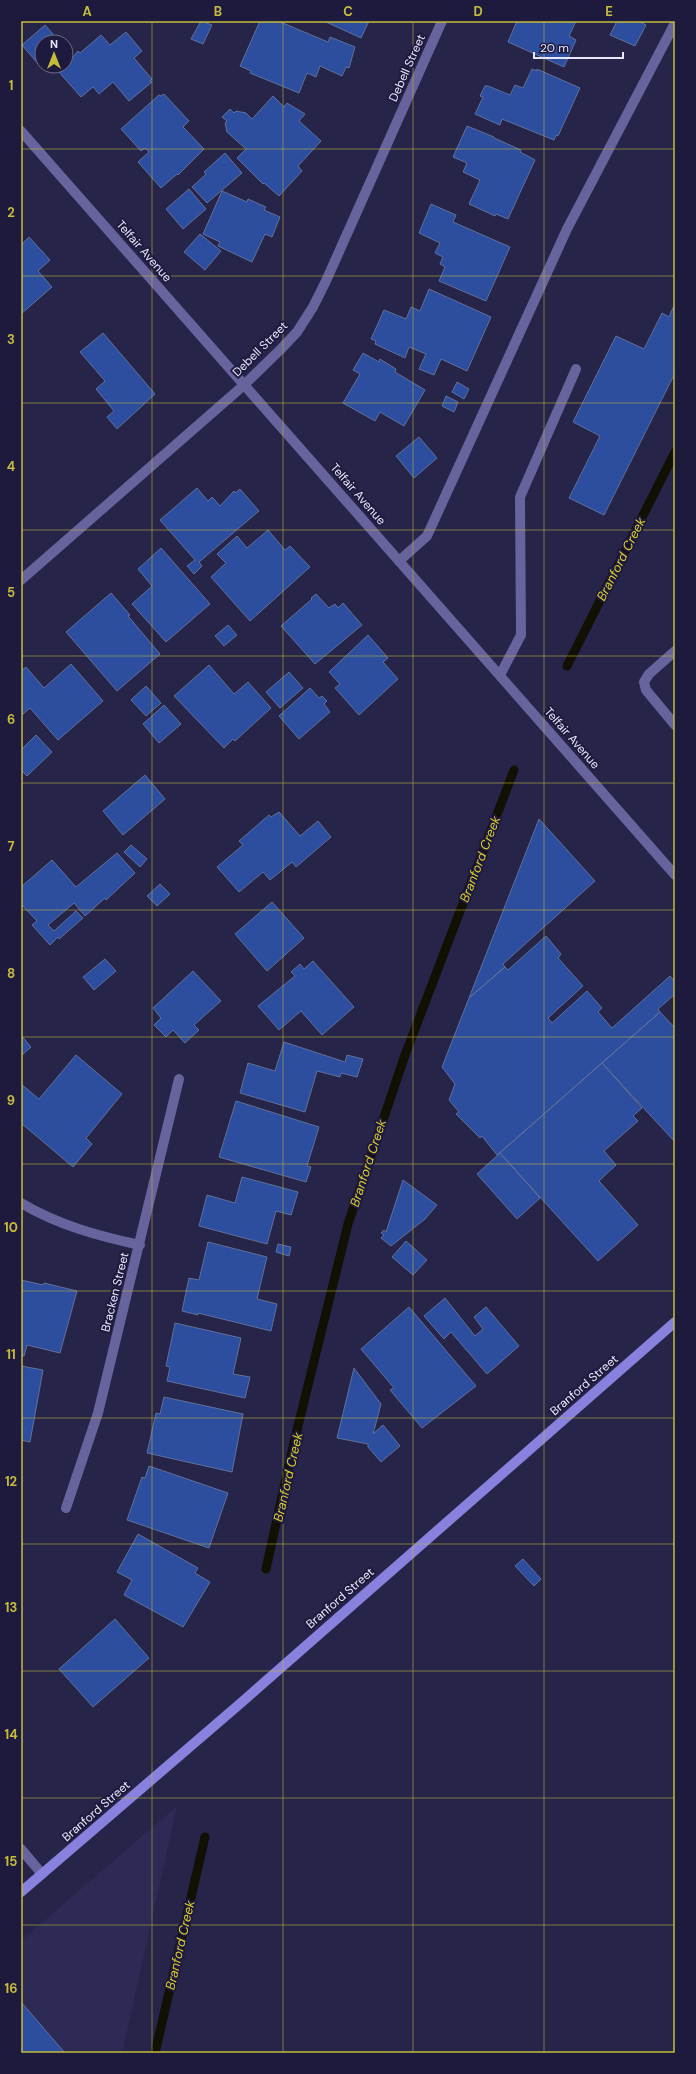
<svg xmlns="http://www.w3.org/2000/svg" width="696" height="2074" viewBox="0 0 696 2074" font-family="'DM Sans',sans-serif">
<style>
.built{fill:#2e2a56}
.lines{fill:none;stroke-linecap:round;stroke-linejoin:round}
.stream{stroke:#111003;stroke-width:9}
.building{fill:#2d4d9f;stroke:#5f719a}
.service{stroke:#66639d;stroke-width:10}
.minor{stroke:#66639d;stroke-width:10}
.secondary{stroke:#8882de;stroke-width:10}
.grid{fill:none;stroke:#c5bc3d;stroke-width:1;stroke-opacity:0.55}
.labels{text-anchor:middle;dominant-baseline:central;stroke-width:4;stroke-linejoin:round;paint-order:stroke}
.street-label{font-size:12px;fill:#e7e7fb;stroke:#1e1a3e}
.water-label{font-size:13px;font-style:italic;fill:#dace28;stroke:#1e1a3e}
.neatline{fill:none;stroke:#c5bc3d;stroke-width:1.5}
.grid-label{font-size:13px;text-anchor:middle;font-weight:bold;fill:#c5bc3d}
</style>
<rect width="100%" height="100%" fill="#272449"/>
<path class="built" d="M177 1806 122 2053H21V1941Z"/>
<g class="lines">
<path class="stream" d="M567 666 675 452
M266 1569 295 1438 348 1224 405 1055 514 770
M155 2053 205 1837"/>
</g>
<path class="building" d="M201 21 212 25 203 44 191 39Z
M260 21H278L328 42 330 37 355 47 349 68 346 67 342 76 320 66 316 77 307 73 299 93 250 73 251 71 240 66Z
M324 21H369L361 38Z
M517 21H576L569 36 576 40 564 67 508 42Z
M617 21H638L646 25 635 46 610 35Z
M45 25 60 42H42V64L40 66 22 45Z
M126 32 142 51 134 58 152 79 150 81 152 82 129 101 113 82 99 94 93 87 81 97 58 71 66 66 78 51 80 53 101 35 110 45Z
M532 69 537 71V69L580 88 558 136 556 135 554 140 502 119 500 125 475 114 483 97 480 96 485 86H488L510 95 515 85 523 88Z
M164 94 189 121 183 127 204 149 178 175 177 174 161 188 138 162 149 152 145 148 141 151 121 129 159 95 161 96Z
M273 96 284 107 287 103 305 114 299 121 321 141 298 166 302 171 279 196 264 183 263 184 237 158 246 149 227 132 225 123 227 121 222 117 230 109 234 113 236 111 246 113 252 119Z
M467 126 494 137V138L521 150 520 152 535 160 508 219 496 214 495 216 469 204 480 180 463 172 467 163 453 157Z
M225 153 242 173 207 203 192 187 206 174 204 172Z
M189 189 206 209 183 229 166 209Z
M222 191 247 202 248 199 266 207 264 210 280 217 272 237 265 234 252 262 218 246 220 242 203 234Z
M431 204 456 215 453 222 510 247 486 301 439 281 445 267 440 264 443 257 435 253 440 243 419 233Z
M200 234 221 251 205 270 184 252Z
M29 237 50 260 38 271 52 287 21 314V245Z
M429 289 491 317 467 371 441 359 434 375 419 369 426 354 409 347 405 358 375 344 376 341 371 339 384 310 406 319 411 307 420 311Z
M675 303V373L604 515 569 498 600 436 573 422 616 336 644 349 662 313 669 317Z
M103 333 155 394 117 429 107 417 114 411 96 389 105 381 80 352Z
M363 353 379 362 380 359 396 369 395 372 425 390 404 426 380 412 375 421 343 403 360 374 353 370Z
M457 382 469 389 464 399 452 392Z
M446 396 458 402 454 412 442 406Z
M419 437 437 458 414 478 396 456Z
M197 488 208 501 212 497 220 506 234 491 235 493 240 489 259 511 199 562 202 566 194 574 187 566 195 560 160 520Z
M268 530 285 550 290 546 310 567 250 621 211 577 226 563 217 554 237 536 247 548Z
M161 548 210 604 166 642 132 604 152 586 138 569Z
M111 593 130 615 128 616 160 654 117 691 66 632Z
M316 594 329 608 335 604 338 608 343 603 362 625 315 664 281 626 312 599 311 598Z
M228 625 237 635 224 646 215 636Z
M368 635 388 658 383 662 398 679 359 715 335 688 340 684 329 672Z
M71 664 103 701 58 740 30 708 23 714 21 712V671L26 667 44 688Z
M209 665 234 694 248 682 271 708 235 741 233 739 224 748 174 696Z
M289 672 303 688 280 708 266 692Z
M146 686 161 703 146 716 131 700Z
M310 688 319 698 322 696 327 701 324 704 330 712 299 739 279 716Z
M164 705 181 724 159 743 143 724Z
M36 735 52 752 27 776 21 770V750Z
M145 775 165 799 123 835 103 811Z
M279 812 300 836 318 821 331 837 296 867 292 862 270 880 263 872 239 892 217 867 243 845 239 841 269 815 271 817Z
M539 819 595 881 503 964 505 967 469 998Z
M131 845 147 859 140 867 124 852Z
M117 853 135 873 106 900 105 898 85 916 74 903 48 925 54 931 76 911 83 918 59 939 58 937 50 945 32 925 37 921 21 904V887L52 860 76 887Z
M160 884 170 894 157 906 147 896Z
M272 902 304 938 267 971 235 934Z
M546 936 561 954 558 958 583 986 548 1018 552 1023 587 991 602 1008 598 1012 612 1028 670 976 675 982V994L658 1009 660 1012 497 1155 482 1136 480 1138 456 1114 459 1112 449 1100 455 1084 442 1067 469 998 505 967 508 970Z
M105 959 116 971 94 990 83 977Z
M313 961 354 1007 322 1035 301 1011 279 1030 258 1006 295 976 291 972 300 964 304 969Z
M193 971 221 1001 194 1025 199 1030 185 1043 173 1030 166 1037 154 1025 161 1018 153 1008Z
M660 1012 675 1028V1142L602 1063Z
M21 1035 31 1047 21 1056Z
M284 1042 345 1062 347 1055 363 1059 357 1077 341 1073 340 1077 317 1071 305 1112 240 1093 248 1063 275 1071Z
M76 1055 122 1094 86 1138 92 1144 73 1167 21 1123V1084L39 1099Z
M602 1063 642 1108 633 1116 638 1121 604 1151 616 1165 599 1181 638 1225 598 1261 500 1153Z
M236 1101 319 1127 307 1166 311 1167 306 1182 219 1157Z
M500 1153 540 1198 517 1219 477 1174Z
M242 1177 298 1192 291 1215 276 1211 267 1244 199 1226 207 1195 235 1203Z
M403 1180 437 1205 425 1219 391 1246 381 1238 384 1235 381 1233 384 1230 386 1232Z
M406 1241 427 1260 413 1275 392 1257Z
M208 1242 267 1257 257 1299 277 1304 271 1331 198 1313V1315L182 1311 189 1278 199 1280Z
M278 1244 291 1247 289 1256 276 1252Z
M21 1280 43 1285 44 1283 77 1291 60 1353 27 1345 24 1356H21Z
M445 1298 475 1336 483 1329 474 1317 486 1307 519 1346 487 1374 451 1332 444 1339 424 1316Z
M409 1307 476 1386 422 1428 390 1390 394 1388 361 1349Z
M175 1323 241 1338 233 1374 250 1377 245 1398 167 1381 170 1367 166 1366Z
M21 1366 43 1370 30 1442 21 1440Z
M354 1368 381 1404 373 1434 383 1425 400 1446 381 1462 368 1447V1444L337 1438Z
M164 1397 243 1414 232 1472 147 1453 156 1413 160 1414Z
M149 1466 228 1493 209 1548 127 1520 142 1477 145 1478Z
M138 1534 198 1568 195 1573 210 1582 183 1627 124 1595 132 1580 117 1572Z
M523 1559 541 1579 534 1586 515 1566Z
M115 1619 149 1658 93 1707 59 1669Z
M21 2002 65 2053H21Z"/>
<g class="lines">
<path class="service" d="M399 561 427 536 567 229 675 23
M675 651 649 674 644 682 646 690 675 725
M500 675 521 635 520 497 576 369"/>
<path class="minor" d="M21 131 675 875
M21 580 244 385 281 349 297 332 313 307 326 281 442 21
M21 1203C58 1225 98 1236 140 1245
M66 1508 98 1413 179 1079
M21 1849 42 1874"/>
<path class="secondary" d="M21 1892 242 1702 675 1322"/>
</g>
<path class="grid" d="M152 21V2053M283 21V2053M413 21V2053M544 21V2053M21 149H675M21 276H675M21 403H675M21 530H675M21 656H675M21 783H675M21 910H675M21 1037H675M21 1164H675M21 1291H675M21 1418H675M21 1544H675M21 1671H675M21 1798H675M21 1925H675"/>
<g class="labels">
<g class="street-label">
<text transform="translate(407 68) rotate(-66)">Debell Street</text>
<text transform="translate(144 251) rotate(49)">Telfair Avenue</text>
<text transform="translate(260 349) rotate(-45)">Debell Street</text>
<text transform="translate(358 494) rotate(49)">Telfair Avenue</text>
<text transform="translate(572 738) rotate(49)">Telfair Avenue</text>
<text transform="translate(115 1292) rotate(-76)">Bracken Street</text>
<text transform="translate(584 1385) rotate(-41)">Branford Street</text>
<text transform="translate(340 1598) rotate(-41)">Branford Street</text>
<text transform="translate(96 1811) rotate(-41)">Branford Street</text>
</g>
<g class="water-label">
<text transform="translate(621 559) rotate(-63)">Branford Creek</text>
<text transform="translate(480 859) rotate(-69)">Branford Creek</text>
<text transform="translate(368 1163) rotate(-72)">Branford Creek</text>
<text transform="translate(288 1477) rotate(-77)">Branford Creek</text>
<text transform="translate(180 1945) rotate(-77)">Branford Creek</text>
</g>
</g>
<rect width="696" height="2074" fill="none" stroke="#1e1a3e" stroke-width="44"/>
<g transform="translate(54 54)"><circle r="19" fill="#1e1a3e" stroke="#6e6c8a"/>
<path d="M0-3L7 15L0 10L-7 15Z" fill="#c5bc3d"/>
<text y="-6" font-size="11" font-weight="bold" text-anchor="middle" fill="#e7e7fb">N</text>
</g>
<path d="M534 52v6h89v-6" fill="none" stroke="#e7e7fb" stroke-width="2"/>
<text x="540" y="52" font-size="12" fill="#e7e7fb" stroke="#1e1a3e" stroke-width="3" paint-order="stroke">20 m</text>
<rect x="22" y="22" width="652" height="2030" class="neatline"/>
<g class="grid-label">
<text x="87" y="16">A</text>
<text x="218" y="16">B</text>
<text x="348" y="16">C</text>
<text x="478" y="16">D</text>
<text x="609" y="16">E</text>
<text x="11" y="90">1</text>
<text x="11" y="217">2</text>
<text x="11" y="344">3</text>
<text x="11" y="471">4</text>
<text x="11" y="597">5</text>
<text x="11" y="724">6</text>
<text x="11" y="851">7</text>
<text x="11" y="978">8</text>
<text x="11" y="1105">9</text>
<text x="11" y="1232">10</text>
<text x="11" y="1359">11</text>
<text x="11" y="1486">12</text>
<text x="11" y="1612">13</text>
<text x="11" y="1739">14</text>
<text x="11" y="1866">15</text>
<text x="11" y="1993">16</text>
</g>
</svg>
